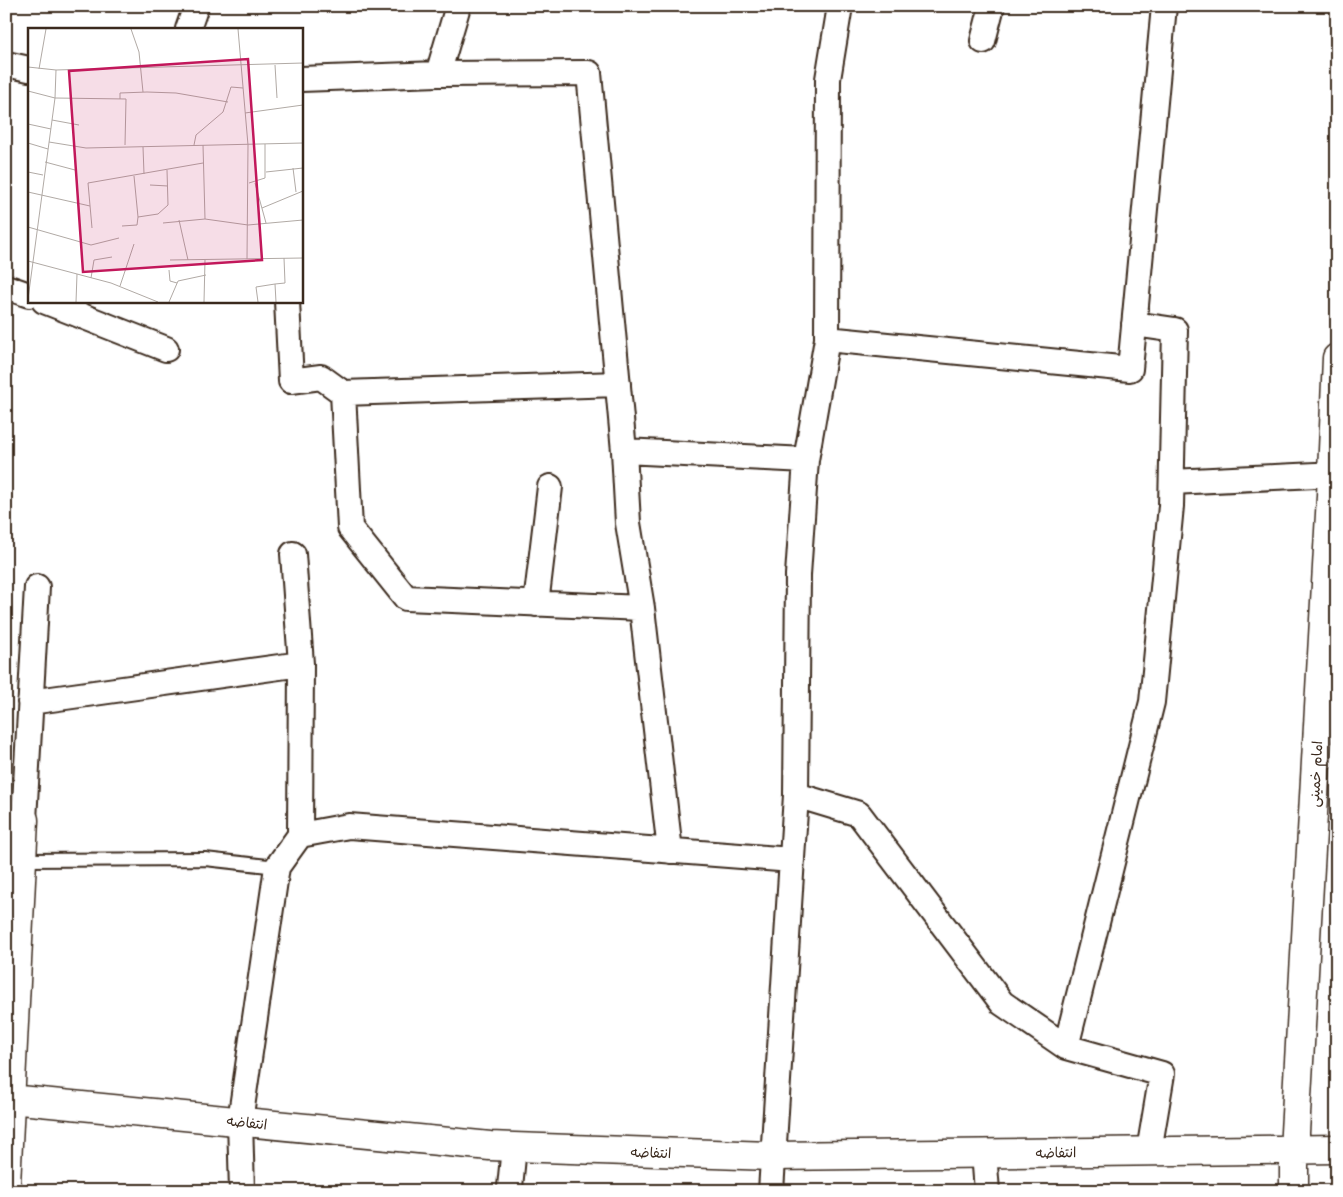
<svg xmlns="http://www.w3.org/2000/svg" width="1343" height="1197" viewBox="0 0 1343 1197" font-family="'Playpen Sans','Playpen Sans Arabic',sans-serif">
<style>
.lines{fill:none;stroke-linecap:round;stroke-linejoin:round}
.lane-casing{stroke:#3b2a1e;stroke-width:16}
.street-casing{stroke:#3b2a1e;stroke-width:28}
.secondary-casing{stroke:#3b2a1e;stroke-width:31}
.lane{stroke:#fff;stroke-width:12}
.street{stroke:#fff;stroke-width:24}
.secondary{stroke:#fff;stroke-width:28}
.labels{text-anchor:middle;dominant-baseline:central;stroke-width:5;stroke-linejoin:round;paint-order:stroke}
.street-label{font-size:14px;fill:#3b2a1e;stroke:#fff}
.inset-road{fill:none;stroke:#b1aaa5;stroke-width:1}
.view{fill:#c2185b;fill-opacity:0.15;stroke:#c2185b;stroke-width:2.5}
.inset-edge{fill:none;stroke:#3b2a1e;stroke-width:2.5}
</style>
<rect width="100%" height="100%" fill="#fff"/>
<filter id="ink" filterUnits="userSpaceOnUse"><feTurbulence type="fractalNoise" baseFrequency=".02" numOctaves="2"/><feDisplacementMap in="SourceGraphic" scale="10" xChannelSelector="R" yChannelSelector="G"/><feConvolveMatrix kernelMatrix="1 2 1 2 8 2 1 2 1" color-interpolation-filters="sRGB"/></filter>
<g filter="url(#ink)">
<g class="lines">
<defs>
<path id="lane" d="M22 860 205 859 277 867"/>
<path id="street" d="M188 29 196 6
M983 41 992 6
M6 64 29 69
M438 74 458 6
M301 79 438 74 589 73 624 451 628 523 642 608 670 851
M6 287 29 295
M44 301 166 349
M287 301 291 381 321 377 343 393 350 528 406 598 642 608
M827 339 1130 369 1164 6
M343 393 618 384
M624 451 806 460
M1172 482 1337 474
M293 554 301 664 300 835
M536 604 550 487
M30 702 301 664
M796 795 859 814 1002 1003 1066 1047 1162 1074 1149 1151
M6 820H24L37 587
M1066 1047 1152 702 1171 506 1175 330 1134 324
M984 1153 987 1191
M242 1191 240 1121 277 867 300 835 349 826 792 860
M512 1191 510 1187 514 1147
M771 1191 796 795 798 575 806 460 827 339 828 79 840 6"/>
<path id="secondary" d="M10 1099 490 1146 514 1147 773 1156 1337 1149
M6 1184 24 820
M1294 1191V1150L1331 496 1337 358"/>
</defs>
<use href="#lane" class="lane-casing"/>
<use href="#street" class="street-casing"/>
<use href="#secondary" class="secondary-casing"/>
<use href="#lane" class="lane"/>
<use href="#street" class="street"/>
<use href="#secondary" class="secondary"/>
</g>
</g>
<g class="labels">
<g class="street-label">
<text transform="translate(1315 774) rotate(-87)">امام خمینی</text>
<text transform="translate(247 1122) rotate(6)">انتفاضه</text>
<text transform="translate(651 1152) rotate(2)">انتفاضه</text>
<text transform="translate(1056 1152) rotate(-1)">انتفاضه</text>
</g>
</g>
<g transform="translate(28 28)">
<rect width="275" height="275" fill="#fff"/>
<path class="inset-road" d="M103 1 111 24 115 64M210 1 220 117 219 231M247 37 249 70M0 39 28 42 275 35M11 41 18 1M0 63 27 70 98 71 97 117M92 71V65L119 64 148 65 200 74M217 85 275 77M24 92 51 97M0 96 23 101M21 114 58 120 275 115M0 115 20 121M166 117 168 107 195 84 203 59 215 60M175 117 177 191 220 197 275 192M115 119 116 146M17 134 47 142M265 140 268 164M0 144 15 147M238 144 275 140M106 148 110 189M221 155 237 150V116M227 155 238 195M122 157 140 158M0 164 62 178M234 180 275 163M151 192 160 232M135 195 177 191M94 198 109 197 110 189 130 186 140 177 139 142M0 199 63 217 91 210M64 200 60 155 175 135M142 232 275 230M0 233 83 255 130 274M141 242 142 253 149 255M63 250 66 232 84 229M92 258 106 216M0 271 27 70 28 42M48 274 49 246M141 274 150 253 178 247M176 274 177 232M230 274 228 259 247 256M248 274 247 256 257 255 256 230"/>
<path class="view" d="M220 31 234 232 55 244 41 43Z"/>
<rect width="275" height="275" class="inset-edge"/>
</g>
<rect width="1343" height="1197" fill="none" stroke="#fff" stroke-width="25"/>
<rect x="12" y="12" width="1318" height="1172" fill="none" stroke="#3b2a1e" stroke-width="2" filter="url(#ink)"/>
</svg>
